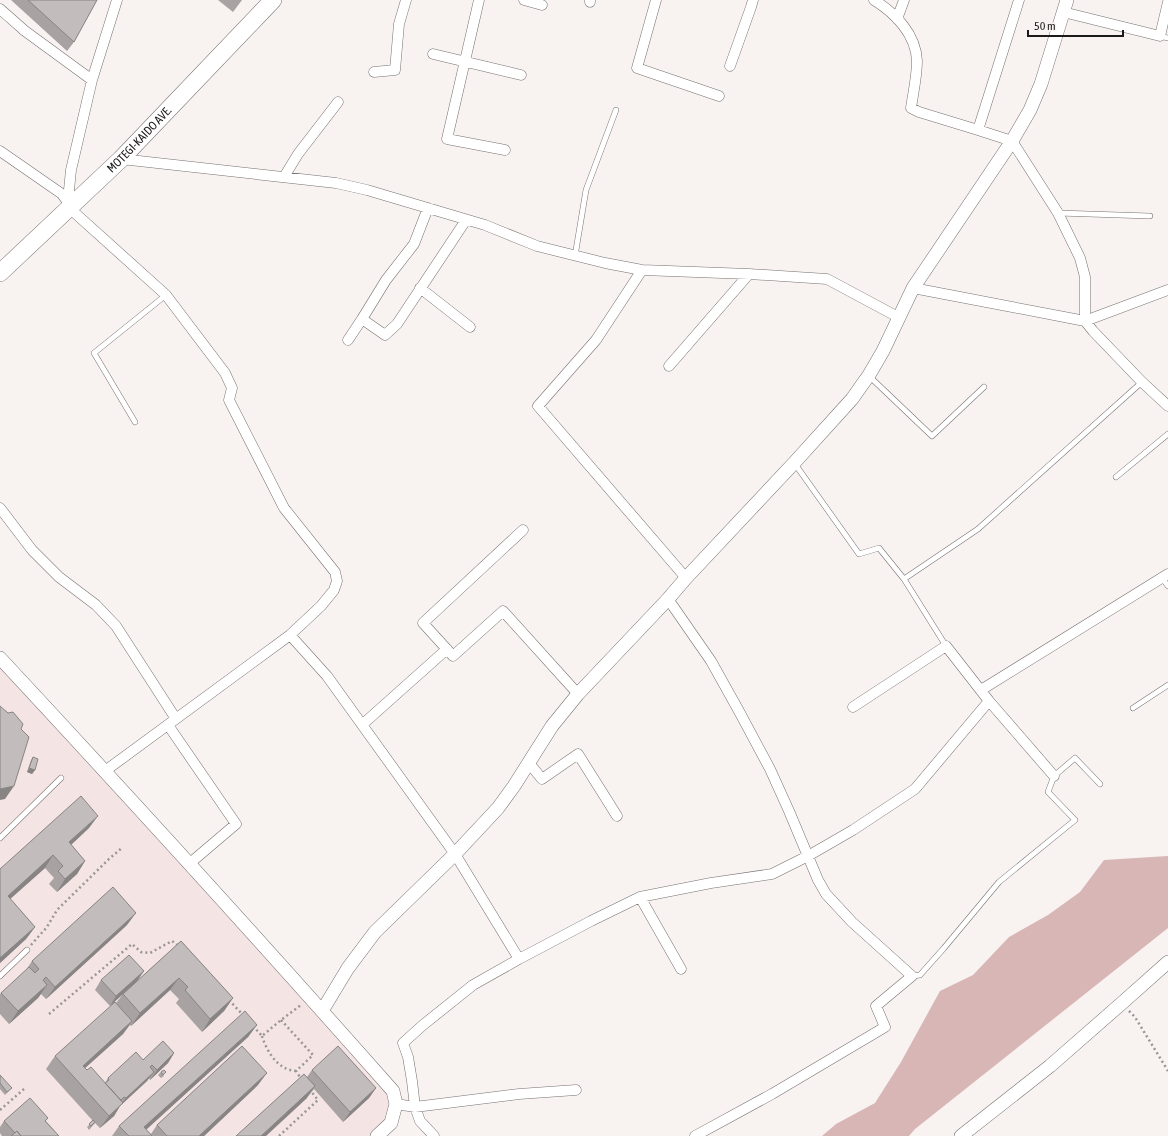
<svg xmlns="http://www.w3.org/2000/svg" width="1168" height="1136" viewBox="0 0 1168 1136" font-family="'Asap Condensed',sans-serif">
<style>
.built{fill:#f4e4e4}
.forest{fill:#d9b6b6}
.lines{fill:none;stroke-linecap:round;stroke-linejoin:round}
.service-casing{stroke:#767170;stroke-width:6}
.minor-casing{stroke:#767170;stroke-width:11}
.tertiary-casing{stroke:#767170;stroke-width:14}
.trunk-casing{stroke:#767170;stroke-width:18}
.path{stroke:#9a9695;stroke-width:2.5;stroke-dasharray:2 3;stroke-linecap:butt}
.service{stroke:#fff;stroke-width:5}
.minor{stroke:#fff;stroke-width:10}
.tertiary{stroke:#fff;stroke-width:13}
.trunk{stroke:#fff;stroke-width:17}
.wall{fill:#a8a2a2}
.shaded-wall{fill:#888484}
.building{fill:#c3bcbc;stroke:#888484}
.labels{text-anchor:middle;dominant-baseline:central;stroke-width:3;stroke-linejoin:round;paint-order:stroke}
.street-label{font-size:12px;fill:#1c1919;stroke:#f8f2f1}
</style>
<rect width="100%" height="100%" fill="#f8f2f1"/>
<path class="built" d="M0 663 387 1090 392 1111 385 1123 371 1136H0Z"/>
<path class="forest" d="M1168 856V928L915 1129 909 1136H822L836 1124 875 1103 901 1062 940 991 973 975 1009 937 1048 915 1080 892 1104 860Z"/>
<g class="lines">
<defs>
<path id="service" d="M1160 36 1168 38
M1058 213 1150 216
M575 256 586 190 616 110
M869 376 932 436 984 387
M135 422 94 353 166 295
M795 464 859 554 879 548 904 579 946 646
M1116 477 1168 434
M1162 578 1168 586
M904 579 978 529 1142 382
M1133 708 1168 685
M0 838 61 778
M0 976 27 950
M912 976 920 975 944 948 999 882 1075 820 1048 792 1054 776 1075 758 1100 784"/>
<path id="minor" d="M479 0 447 139 505 150
M524 0 542 5
M656 0 637 68 719 96
M874 0C895 13 916 34 917 61 917 76 913 94 911 108L919 112 978 130
M1019 0 978 130 1012 141 1058 213 1080 258 1085 277V321L1093 331 1142 382 1168 406
M590 2V0
M0 9 25 31 92 80
M1063 12 1160 36 1168 2
M897 19 904 0
M433 54 521 75
M730 66 751 7 753 0
M374 72 395 70 399 24 406 0
M0 151 62 194 76 214 166 295 225 373 232 388 229 400 284 508 335 572 337 581 334 590 321 606 290 635 105 771
M121 159 336 183 367 190 485 225 537 246 605 263 642 270 749 274 827 279 898 317
M284 177 298 154 338 102
M71 204 69 190 71 170 92 80 117 0
M428 208 414 244 386 280 362 319 385 335 397 324 466 220
M642 270 596 340 538 406 686 578
M420 288 470 327
M913 288 1085 321 1168 290
M348 340 362 319
M669 366 749 274
M0 508 32 550 59 577 96 605 116 626 176 719
M523 530 423 623 453 656 503 611 578 694
M668 599 711 661 740 713 770 769 789 811 818 880 826 894 852 922 912 976 876 1006 885 1027 772 1094 695 1136
M290 635 327 676 455 854 519 959
M981 690 1168 574
M853 707 946 646 989 701 1054 776
M363 724 447 649
M168 725 236 824 189 864
M529 763 542 779 578 754 617 816
M640 897 681 969
M396 1104 415 1107 519 1094 576 1090
M434 1136 420 1121 415 1107 412 1081 408 1057 403 1043 423 1025 473 985 519 959 591 921 640 897 711 883 772 874 808 856 853 830 915 789 989 701"/>
<path id="tertiary" d="M0 658C133 801 264 945 393 1091L396 1104 391 1123 377 1136
M322 1011 348 968 375 932 455 854 498 808 514 786 552 726 578 694 668 599 686 578 794 463 852 399 869 375 883 351 913 288 1012 141 1030 110 1041 84 1067 0
M961 1136 1050 1066 1122 1003 1168 962"/>
<g id="trunk">
<path id="s1" d="M0 273 121 159 273 0"/>
</g>
</defs>
<use href="#service" class="service-casing"/>
<use href="#minor" class="minor-casing"/>
<use href="#tertiary" class="tertiary-casing"/>
<use href="#trunk" class="trunk-casing"/>
<path class="path" d="M31 945 47 927 57 910 109 859 123 847
M229 1000 243 1015
M1129 1011 1135 1017 1168 1071
M49 1014 132 944 141 952 150 953 172 941 179 946
M281 1020 313 1055 296 1071 302 1080
M253 1026 262 1036 281 1020 301 1005
M262 1036C267 1052 278 1070 296 1071
M0 1110 24 1089
M279 1136 318 1100 310 1090"/>
<use href="#service" class="service"/>
<use href="#minor" class="minor"/>
<use href="#tertiary" class="tertiary"/>
<use href="#trunk" class="trunk"/>
</g>
<path class="wall" d="M11 0H97L74 42 67 51Z
M218 0H242L233 12Z
M33 757 35 770 32 774 27 772 31 760Z
M89 828 71 845 85 861 77 874 57 892 49 884 54 878 45 868 10 899 35 927 26 939 0 963V869Z
M127 925 46 999 41 994 38 998 9 1024 0 1014V994L26 970 32 961Z
M181 941 233 998 224 1011 202 1032 176 1003 179 999 170 990 131 1026 130 1025 123 1034 85 1068 87 1070 105 1083 108 1078 143 1060 174 1053 168 1063 150 1080 149 1078 147 1081 120 1106 114 1116 100 1128 95 1123 89 1130 87 1127 93 1121 46 1069 55 1056 116 1003 123 994 110 1006 95 990 101 980 144 971 137 981Z
M257 1025 248 1037 146 1130 151 1134 157 1125 258 1085 204 1136H112L119 1126Z
M312 1070 376 1088 369 1098 343 1122 314 1089 306 1099 307 1077Z
M161 1072 164 1076 161 1078 158 1075Z
M0 1075 9 1091 5 1095 0 1089V1092Z
M4 1121H46L59 1136H2L0 1133V1127Z"/>
<path class="shaded-wall" d="M29 768 35 770 32 774 27 772Z
M14 786 5 799 0 800V789Z
M98 816 89 828 60 855 69 842Z
M53 855 45 868 0 908 8 896Z
M85 861 77 874 57 892 65 879Z
M136 913 127 925 46 999 55 987Z
M35 927 26 939 0 963V958Z
M144 971 137 981 110 1006 116 996Z
M179 978 170 990 131 1026 140 1013Z
M47 985 38 998 9 1024 18 1011Z
M233 998 224 1011 202 1032 210 1019Z
M132 1021 123 1034 74 1078 83 1066Z
M257 1025 248 1037 139 1136 144 1127Z
M174 1053 168 1063 150 1080 157 1070Z
M154 1072 147 1081 120 1106 114 1116 100 1128 109 1116 121 1104 126 1098Z
M267 1073 258 1085 204 1136H199Z
M315 1086 306 1099 266 1136H261Z
M376 1088 369 1098 343 1122 350 1112Z"/>
<path class="building" d="M28 0H97L74 42Z
M0 706 8 713 13 712 23 724 21 729 29 737 14 786 0 789Z
M33 757 38 759 35 770 29 768Z
M81 796 98 816 69 842 85 861 65 879 58 871 63 866 53 855 8 896 35 927 0 958V869Z
M113 887 136 913 55 987 46 977 43 980 47 985 18 1011 1 993 29 967 35 973 39 969 32 961Z
M181 941 233 998 210 1019 185 990 188 987 179 978 140 1013 123 994Z
M129 955 144 971 116 996 101 980Z
M115 1002 132 1021 83 1066 87 1070 91 1067 123 1103 109 1116 55 1056Z
M245 1011 257 1025 144 1127 152 1136H129L119 1126Z
M163 1041 174 1053 157 1070 152 1065 150 1067 154 1072 126 1098 124 1097 121 1100 105 1083 109 1080 108 1078 136 1052 143 1060Z
M242 1046 267 1073 199 1136H167L157 1125Z
M338 1046 376 1088 350 1112 312 1070Z
M164 1070 166 1072 163 1075 161 1072Z
M304 1074 315 1086 261 1136H236Z
M0 1075 12 1088 7 1092 0 1083Z
M30 1098 48 1118 45 1121 59 1136H21L17 1131 15 1133 4 1121Z
M93 1120 95 1122 91 1126 89 1124Z
M17 1131 21 1136H11Z"/>
<g class="labels">
<g class="street-label">
<text stroke="none"><textPath href="#s1" startOffset="193">MOTEGI-KAIDO AVE.</textPath></text>
</g>
</g>
<path d="M1028 30v6h95v-6" fill="none" stroke="#1c1919" stroke-width="2"/>
<text x="1034" y="30" font-size="12" fill="#1c1919" stroke="#f8f2f1" stroke-width="3" paint-order="stroke">50 m</text>
</svg>
